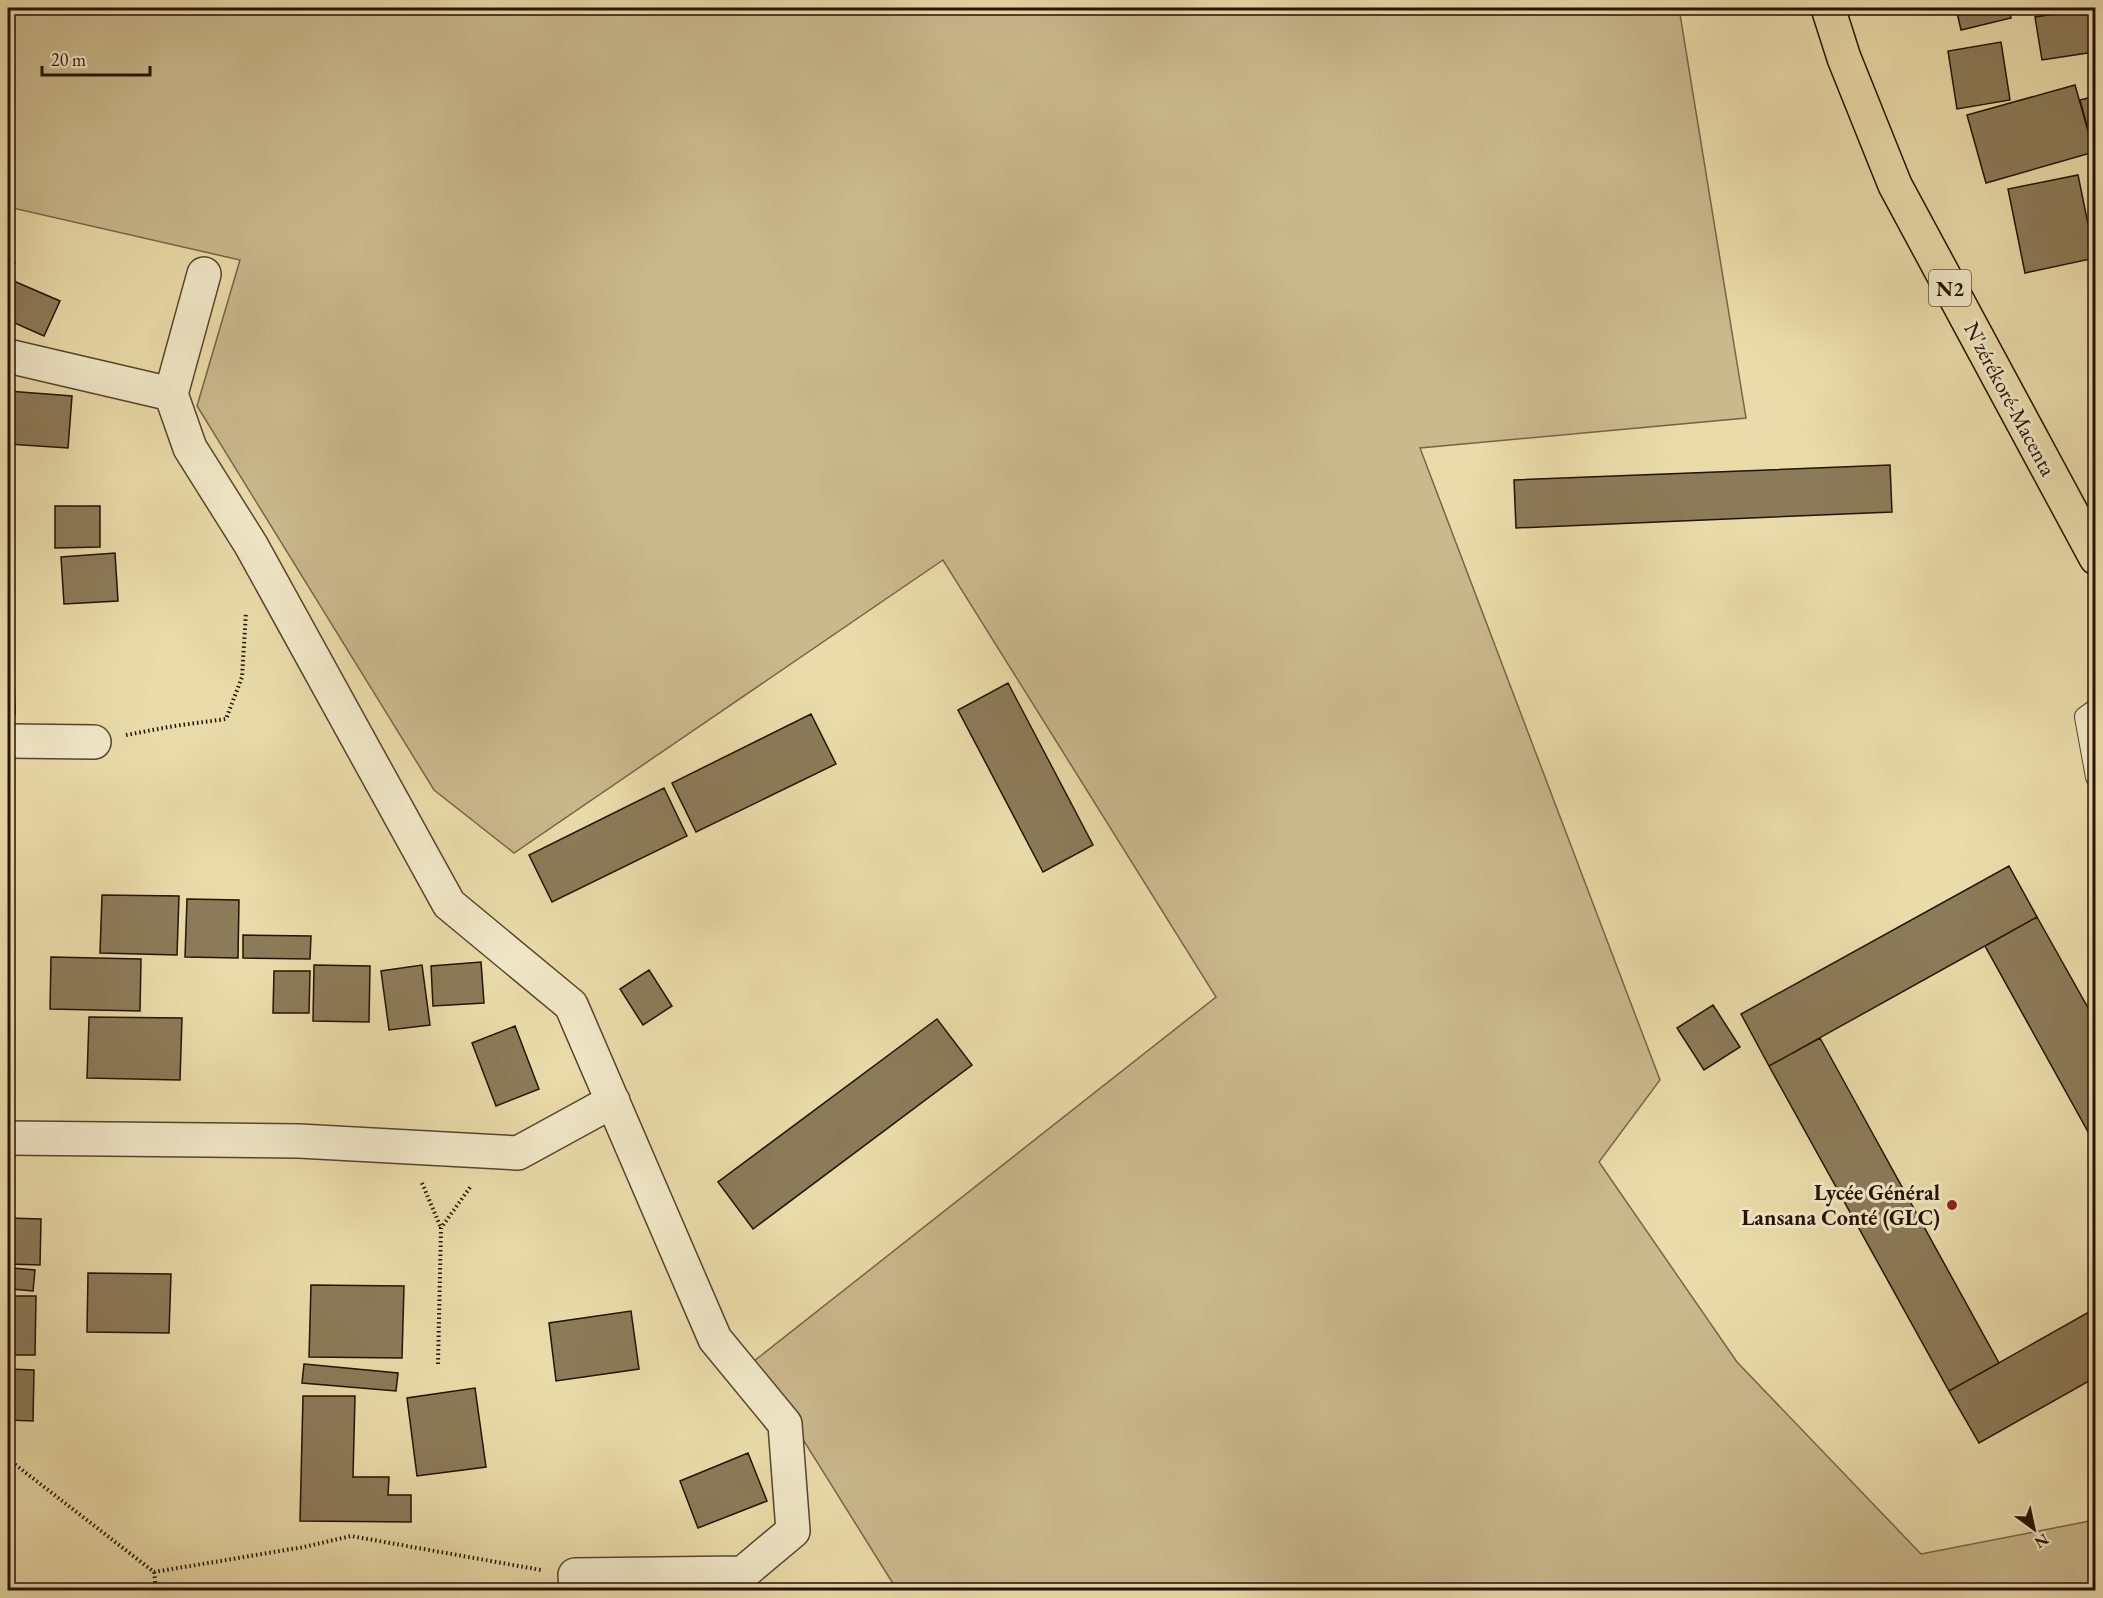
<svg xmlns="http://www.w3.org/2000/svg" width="2103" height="1598" viewBox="0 0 2103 1598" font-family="'EB Garamond',serif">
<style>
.green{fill:#c9b98d;stroke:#786548;stroke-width:1.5}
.building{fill:#8c7b59;stroke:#261102;stroke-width:1.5}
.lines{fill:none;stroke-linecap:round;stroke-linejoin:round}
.service-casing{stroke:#57442c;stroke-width:22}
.minor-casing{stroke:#57442c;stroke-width:36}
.trunk-casing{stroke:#261102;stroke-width:36}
.path{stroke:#261102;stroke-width:4;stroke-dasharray:1.5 3;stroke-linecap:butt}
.service{stroke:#f1e8c8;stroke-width:20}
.minor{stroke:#f1e8c8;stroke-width:33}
.trunk{stroke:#eadcaa;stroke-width:33}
.poi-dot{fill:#8f2418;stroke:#f1e8c8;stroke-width:2}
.labels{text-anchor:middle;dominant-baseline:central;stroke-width:6;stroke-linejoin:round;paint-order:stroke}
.shield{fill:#f1e8c8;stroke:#63523d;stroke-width:1.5}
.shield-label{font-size:21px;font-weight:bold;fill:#261102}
.street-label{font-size:22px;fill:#261102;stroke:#f1e8c8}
.poi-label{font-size:22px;font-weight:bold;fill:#261102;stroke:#f1e8c8;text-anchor:end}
</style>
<rect width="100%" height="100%" fill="#eadcaa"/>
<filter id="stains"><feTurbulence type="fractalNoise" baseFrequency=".00333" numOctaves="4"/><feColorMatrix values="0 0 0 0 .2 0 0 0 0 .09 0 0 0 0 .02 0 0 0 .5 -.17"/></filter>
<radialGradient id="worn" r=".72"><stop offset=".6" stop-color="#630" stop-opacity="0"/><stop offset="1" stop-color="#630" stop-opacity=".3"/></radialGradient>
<path class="green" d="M8 8H1679L1746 418 1420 448 1660 1080 1599 1162 1737 1362 1921 1554 2095 1520V1590H897L754 1361 1216 997 943 560 514 853 434 790 197 406 240 260 8 207Z"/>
<path class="building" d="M1956 8H2009L2011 18 1961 30Z
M2087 9 2094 52 2042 60 2035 17Z
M2001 42 2010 100 1957 109 1948 51Z
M2075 85 2094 152 1986 183 1967 115Z
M2096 96V152H2094L2080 100Z
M2078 175 2095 258 2025 273 2008 189Z
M8 262 15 263 9 279 60 301 44 336 8 320Z
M8 391 72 396 68 448 8 444Z
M1890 465 1892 512 1516 528 1514 480Z
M55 506H100V547L55 548Z
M115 553 118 601 64 604 61 557Z
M8 560H11L15 714H8Z
M1008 683 1093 845 1043 872 958 710Z
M811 714 836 764 696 832 672 783Z
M664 788 687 836 552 902 529 855Z
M2009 866 2037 917 1769 1066 1741 1014Z
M102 895 179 896 177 955 100 953Z
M187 899 239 900 238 958 185 957Z
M2037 917 2096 1022V1146L1985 946Z
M243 935 311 936 310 959 243 958Z
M51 957 141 959 140 1011 50 1009Z
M481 962 484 1003 433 1006 431 966Z
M314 965 370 966 369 1022 313 1021Z
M422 965 430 1025 389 1030 381 971Z
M649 970 672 1006 643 1025 620 989Z
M274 971H310L309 1013H273Z
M1713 1005 1740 1047 1704 1070 1677 1028Z
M89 1017 182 1018 180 1080 87 1078Z
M937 1019 972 1065 753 1229 718 1182Z
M515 1026 539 1089 496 1106 472 1043Z
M1820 1038 1999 1363 1949 1391 1769 1066Z
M8 1218 41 1219 40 1265 8 1264Z
M12 1268 35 1270 33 1291 11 1289Z
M88 1273 171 1274 169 1333 87 1332Z
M311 1285 404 1286 402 1358 309 1357Z
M8 1296H36L35 1355H8Z
M2096 1308V1377L1979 1443 1949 1391Z
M631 1311 639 1369 556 1381 549 1323Z
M304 1364 398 1373 396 1391 302 1383Z
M8 1369 34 1370 33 1421 8 1420Z
M475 1388 486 1467 417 1476 407 1398Z
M303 1396H355L353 1477H389L388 1495H411V1522L300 1521Z
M748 1453 767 1501 698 1528 680 1481Z"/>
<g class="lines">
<defs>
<path id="service" d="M2096 709 2085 717 2096 777"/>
<path id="minor" d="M204 274 171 394 190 448 251 545 449 904 571 1005 715 1339 785 1424 793 1531 743 1573 575 1575 576 1590
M8 356 171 394
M8 741 94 742
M8 1138 299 1141 518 1153 613 1101"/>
<path id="trunk" d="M1828 8 1844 58 1895 185 2096 558"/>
</defs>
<use href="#service" class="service-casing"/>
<use href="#minor" class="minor-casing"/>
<use href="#trunk" class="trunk-casing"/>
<path class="path" d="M126 735 174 726 226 719 242 677 246 612
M422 1183 441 1228
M438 1364 441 1228 471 1186
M8 1459 154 1572 304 1547 351 1536 541 1570
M154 1572 156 1590"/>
<use href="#service" class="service"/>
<use href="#minor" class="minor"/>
<use href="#trunk" class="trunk"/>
</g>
<circle class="poi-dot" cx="1952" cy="1205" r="6"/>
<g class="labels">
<rect class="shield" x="1929" y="270" width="42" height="36" rx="4.5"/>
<g class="shield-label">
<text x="1950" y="288">N2</text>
</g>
<g class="street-label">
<text transform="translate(2010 399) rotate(62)">N'zérékoré-Macenta</text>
</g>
<g class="poi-label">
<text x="1940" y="1192">Lycée Général<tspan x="1940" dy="25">Lansana Conté (GLC)</tspan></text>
</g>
</g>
<rect width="2103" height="1598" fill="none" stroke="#eadcaa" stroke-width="30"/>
<rect x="9" y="9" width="2085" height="1580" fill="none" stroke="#261102" stroke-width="3"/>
<rect x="15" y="15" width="2073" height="1568" fill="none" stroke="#261102" stroke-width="1.5"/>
<g transform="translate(2034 1529) rotate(147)" stroke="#f1e8c8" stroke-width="4.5" paint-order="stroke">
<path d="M0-4.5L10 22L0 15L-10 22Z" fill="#261102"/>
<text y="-9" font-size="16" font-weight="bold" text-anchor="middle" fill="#261102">N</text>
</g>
<path d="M42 66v9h108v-9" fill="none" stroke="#261102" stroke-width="3"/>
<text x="51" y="66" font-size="18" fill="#261102" stroke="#f1e8c8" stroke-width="4.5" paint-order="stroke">20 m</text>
<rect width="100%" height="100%" filter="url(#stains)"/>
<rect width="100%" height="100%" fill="url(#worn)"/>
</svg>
